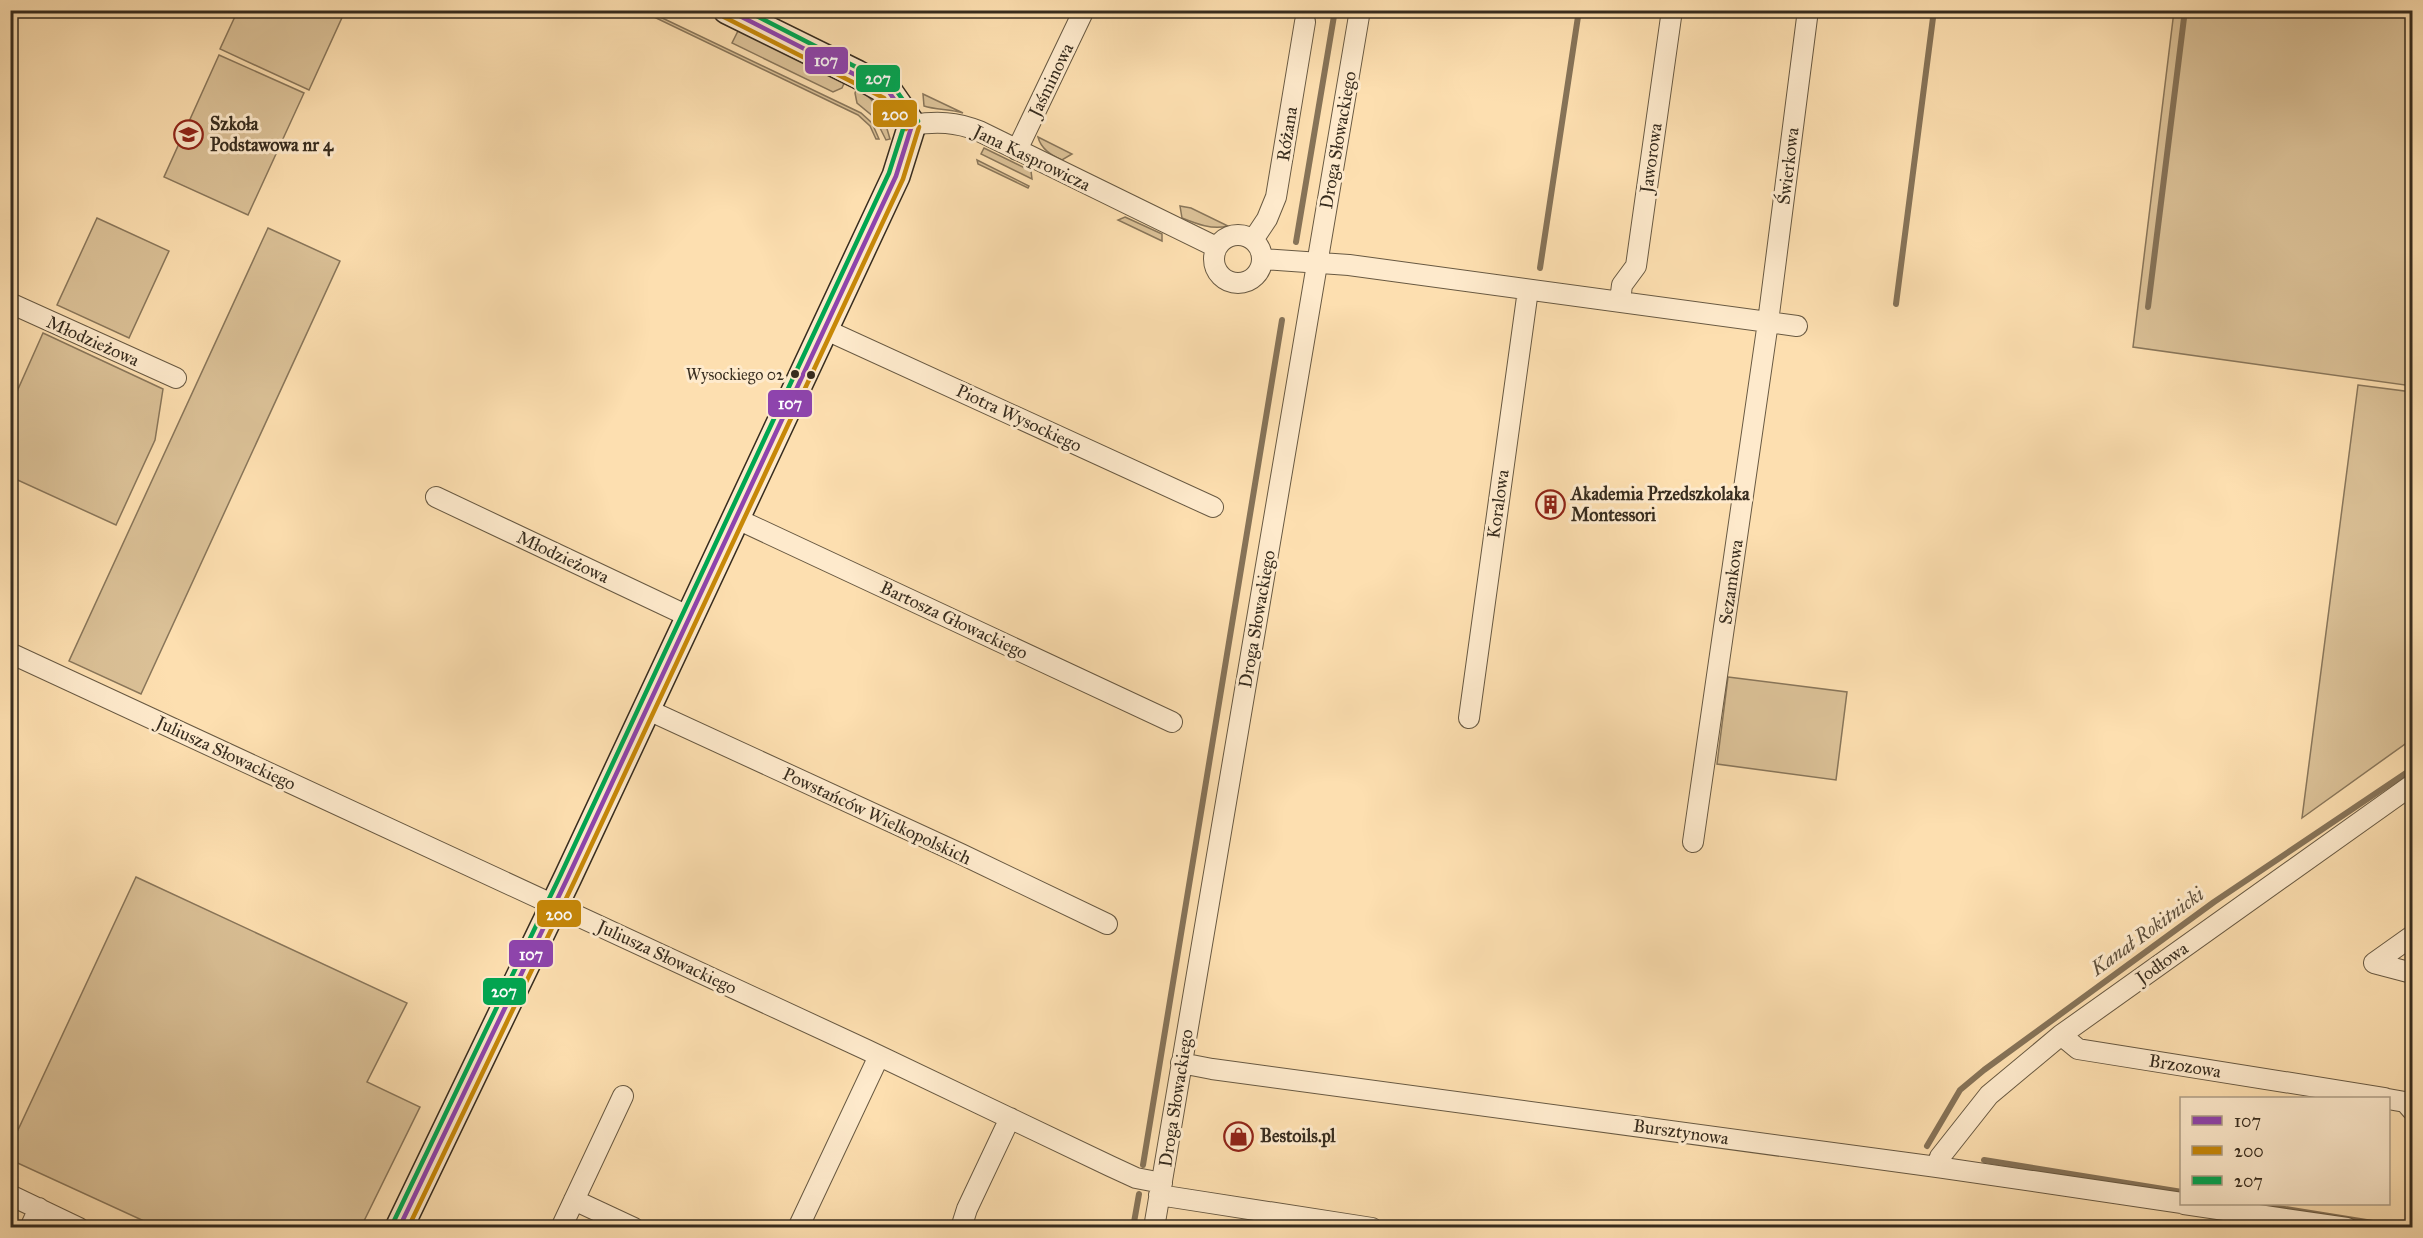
<svg xmlns="http://www.w3.org/2000/svg" width="2423" height="1238" viewBox="0 0 2423 1238" font-family="'IM FELL Great Primer',serif">
<style>
.green{fill:#dbc197;stroke:#89765a;stroke-width:1.5}
.lines{fill:none;stroke-linecap:round;stroke-linejoin:round}
.stream{stroke:#867358;stroke-width:6}
.street-casing{stroke:#685942;stroke-width:22}
.secondary-casing{stroke:#372c1e;stroke-width:30}
.street{stroke:#feeacc;stroke-width:20}
.secondary{stroke:#feeacc;stroke-width:27}
.bus-1-casing{stroke:#feeacc;stroke-width:9}
.bus-2-casing{stroke:#feeacc;stroke-width:9}
.bus-3-casing{stroke:#feeacc;stroke-width:9}
.bus-1{stroke:#8e44ad;stroke-width:4.5}
.bus-2{stroke:#c78808;stroke-width:4.5}
.bus-3{stroke:#00a651;stroke-width:4.5}
.bus-dot{fill:#372c1e;stroke:#feeacc;stroke-width:2}
.labels{text-anchor:middle;dominant-baseline:central;stroke-width:6;stroke-linejoin:round;paint-order:stroke}
.bus-label{font-size:16px;fill:#372c1e;stroke:#feeacc;text-anchor:end}
.street-label{font-size:18px;fill:#372c1e;stroke:#feeacc}
.poi-label{font-size:18px;font-weight:bold;fill:#372c1e;stroke:#feeacc;text-anchor:start}
.water-label{font-size:20px;font-style:italic;fill:#5e4f3b;stroke:#feeacc}
.line-badge{stroke:#feeacc;stroke-width:2}
.badge-label{font-size:16px;text-anchor:middle;font-weight:bold;fill:#fff}
</style>
<rect width="100%" height="100%" fill="#fddfb0"/>
<filter id="stains"><feTurbulence type="fractalNoise" baseFrequency=".00333" numOctaves="4"/><feColorMatrix values="0 0 0 0 .2 0 0 0 0 .09 0 0 0 0 .02 0 0 0 .5 -.17"/></filter>
<radialGradient id="worn" r=".72"><stop offset=".6" stop-color="#630" stop-opacity="0"/><stop offset="1" stop-color="#630" stop-opacity=".3"/></radialGradient>
<path class="green" d="M238 10H345V11L309 90 220 49Z
M2174 11H2412V386L2133 347Z
M656 15 861 113 872 123 879 139H876L870 126 858 115 654 17Z
M739 29 845 81 842 88 833 92 732 43Z
M219 55 304 93 248 215 164 177Z
M857 88C878 101 884 117 890 139L886 140 875 118 857 103 855 93Z
M923 94 963 113C950 109 936 110 924 106Z
M1038 137 1072 154 1062 160C1051 155 1041 149 1038 137Z
M984 148 1031 171 1032 179 981 154Z
M977 160 1029 186 1028 188 978 164Z
M1180 206 1191 208 1228 226C1212 230 1197 224 1182 218Z
M1125 217 1162 234V241L1118 220Z
M97 218 169 251 129 338 57 305Z
M268 228 340 261 141 694 69 661Z
M43 333 163 389 155 440 116 525 11 477V405Z
M2358 385 2412 392V739L2302 818Z
M1728 677 1847 692 1836 780 1717 764Z
M136 877 407 1003 367 1082 420 1107 361 1227H157L11 1160V1145Z"/>
<g class="lines">
<path class="stream" d="M1296 242 1335 10
M1540 268 1579 10
M1896 304 1934 10
M2148 307 2185 10
M1927 1146 1960 1090 1984 1070 2214 902 2412 769
M1984 1160 2182 1192
M1143 1165 1282 320
M2254 1204 2404 1228
M1133 1228 1139 1194"/>
<defs>
<path id="street" d="M912 125C937 121 956 122 979 131L1216 247
M1017 150 1084 10
M1214 259a24 24 0 1 1 48 0a24 24 0 1 1-48 0Z
M1253 240 1267 219 1276 197 1305 22
M1262 259 1349 265 1797 326
M1620 301 1622 285 1636 266 1672 10
M10 303 176 378
M824 329 1213 507
M436 497 690 617
M735 518 1172 722
M10 653 867 1050 1110 1166 1136 1178 1162 1183
M646 709 961 854 1107 924
M1469 718 1528 290
M1693 842 1768 322 1808 10
M2412 936 2374 963 2412 973
M2061 1035 2078 1049 2385 1098
M1181 1063 1212 1069 1937 1167 2182 1203
M2388 1099 2405 1102 2412 1110
M1937 1167 1940 1157 1989 1095 2061 1035 2412 785
M10 1195 79 1228
M1159 1195 1372 1228
M574 1200 634 1228
M2184 1204 2347 1228
M30 1228 39 1208
M561 1228 623 1096
M798 1228 879 1056
M961 1228 967 1209 1010 1118
M1154 1228 1360 10"/>
<path id="secondary" d="M399 1228 568 877 896 176 912 125 889 92 857 74 727 10"/>
</defs>
<use href="#street" class="street-casing"/>
<use href="#secondary" class="secondary-casing"/>
<use href="#street" class="street"/>
<use href="#secondary" class="secondary"/>
<defs>
<path id="bus-1" d="M728 10 889 92 912 125
M399 1228 568 877 896 176 912 125"/>
<path id="bus-2" d="M724 17 884 98 906 129
M408 1228 575 880 903 179 919 127"/>
<path id="bus-3" d="M745 10 893 86 918 121
M392 1225 561 874 889 173 905 123"/>
</defs>
<use href="#bus-1" class="bus-1-casing"/>
<use href="#bus-2" class="bus-2-casing"/>
<use href="#bus-3" class="bus-3-casing"/>
<use href="#bus-1" class="bus-1"/>
<use href="#bus-2" class="bus-2"/>
<use href="#bus-3" class="bus-3"/>
</g>
<defs>
<symbol id="school-ring" viewBox="-11 -11 22 22"><circle r="9.5" fill="#feeacc" stroke="#8f2418" stroke-width="1.5"/><path d="M0-5L7-2L0 1L-7-2ZM-4 1L0 2.5L4 1V4Q0 6-4 4Z" fill="#8f2418"/></symbol>
<symbol id="building-ring" viewBox="-11 -11 22 22"><circle r="9.5" fill="#feeacc" stroke="#8f2418" stroke-width="1.5"/><path d="M-4-6H4V6H1V3H-1V6H-4ZM-2.5-4.3h1.7v1.8h-1.7ZM.8-4.3h1.7v1.8H.8ZM-2.5-1h1.7V.8h-1.7ZM.8-1h1.7V.8H.8Z" fill="#8f2418"/></symbol>
<symbol id="shop-ring" viewBox="-11 -11 22 22"><circle r="9.5" fill="#feeacc" stroke="#8f2418" stroke-width="1.5"/><path d="M-5-2.5h2.3a2.7 3.5 0 0 1 5.4 0H5L5.5 6h-11ZM-1.5-2.5h3a1.5 2.3 0 0 0-3 0Z" fill="#8f2418"/></symbol>
</defs>
<g fill-rule="evenodd">
<use href="#school-ring" x="172" y="118" width="33" height="33"/>
<use href="#building-ring" x="1534" y="488" width="33" height="33"/>
<use href="#shop-ring" x="1222" y="1120" width="33" height="33"/>
</g>
<g class="bus-dot">
<circle cx="795" cy="374" r="5"/>
<circle cx="811" cy="375" r="5"/>
</g>
<g class="labels">
<g class="bus-label">
<text x="784" y="374">Wysockiego 02</text>
</g>
<g class="street-label">
<text transform="translate(1051 80) rotate(-64)">Jaśminowa</text>
<text transform="translate(1287 134) rotate(-81)">Różana</text>
<text transform="translate(1338 140) rotate(-80)">Droga Słowackiego</text>
<text transform="translate(1032 158) rotate(26)">Jana Kasprowicza</text>
<text transform="translate(1651 158) rotate(-82)">Jaworowa</text>
<text transform="translate(1788 166) rotate(-83)">Świerkowa</text>
<text transform="translate(93 341) rotate(24)">Młodzieżowa</text>
<text transform="translate(1019 418) rotate(25)">Piotra Wysockiego</text>
<text transform="translate(1498 504) rotate(-82)">Koralowa</text>
<text transform="translate(563 557) rotate(25)">Młodzieżowa</text>
<text transform="translate(1731 582) rotate(-82)">Sezamkowa</text>
<text transform="translate(1257 619) rotate(-80)">Droga Słowackiego</text>
<text transform="translate(954 620) rotate(25)">Bartosza Głowackiego</text>
<text transform="translate(226 753) rotate(25)">Juliusza Słowackiego</text>
<text transform="translate(877 816) rotate(25)">Powstańców Wielkopolskich</text>
<text transform="translate(667 957) rotate(25)">Juliusza Słowackiego</text>
<text transform="translate(2162 963) rotate(-35)">Jodłowa</text>
<text transform="translate(2185 1066) rotate(9)">Brzozowa</text>
<text transform="translate(1176 1098) rotate(-81)">Droga Słowackiego</text>
<text transform="translate(1681 1132) rotate(8)">Bursztynowa</text>
</g>
<g class="poi-label">
<text x="210" y="124">Szkoła<tspan x="210" dy="21">Podstawowa nr 4</tspan></text>
<text x="1571" y="494">Akademia Przedszkolaka<tspan x="1571" dy="21">Montessori</tspan></text>
<text x="1260" y="1136">Bestoils.pl</text>
</g>
<g class="water-label">
<text transform="translate(2147 931) rotate(-36)">Kanał Rokitnicki</text>
</g>
</g>
<g class="line-badge">
<rect x="804" y="46" width="45" height="29" rx="6" fill="#8e44ad"/>
<rect x="855" y="64" width="46" height="29" rx="6" fill="#00a651"/>
<rect x="872" y="99" width="46" height="29" rx="6" fill="#c78808"/>
<rect x="767" y="389" width="46" height="29" rx="6" fill="#8e44ad"/>
<rect x="536" y="899" width="46" height="29" rx="6" fill="#c78808"/>
<rect x="508" y="939" width="46" height="29" rx="6" fill="#8e44ad"/>
<rect x="482" y="977" width="45" height="29" rx="6" fill="#00a651"/>
</g>
<g class="badge-label">
<text x="826" y="66">107</text>
<text x="878" y="84">207</text>
<text x="895" y="120">200</text>
<text x="790" y="409">107</text>
<text x="559" y="920">200</text>
<text x="531" y="960">107</text>
<text x="504" y="997">207</text>
</g>
<rect width="2423" height="1238" fill="none" stroke="#fddfb0" stroke-width="36"/>
<rect x="12" y="12" width="2399" height="1214" fill="none" stroke="#372c1e" stroke-width="3"/>
<rect x="18" y="18" width="2387" height="1202" fill="none" stroke="#372c1e" stroke-width="1.5"/>
<rect x="2180" y="1097" width="210" height="108" fill="#feeacc" stroke="#ae9e86" stroke-width="1.5"/>
<rect x="2192" y="1116" width="30" height="9" fill="#8e44ad" stroke="#ae9e86" stroke-width="1.5"/>
<text x="2234" y="1127" font-size="18" fill="#372c1e">107</text>
<rect x="2192" y="1146" width="30" height="9" fill="#c78808" stroke="#ae9e86" stroke-width="1.5"/>
<text x="2234" y="1157" font-size="18" fill="#372c1e">200</text>
<rect x="2192" y="1176" width="30" height="9" fill="#00a651" stroke="#ae9e86" stroke-width="1.5"/>
<text x="2234" y="1187" font-size="18" fill="#372c1e">207</text>
<rect width="100%" height="100%" filter="url(#stains)"/>
<rect width="100%" height="100%" fill="url(#worn)"/>
</svg>
